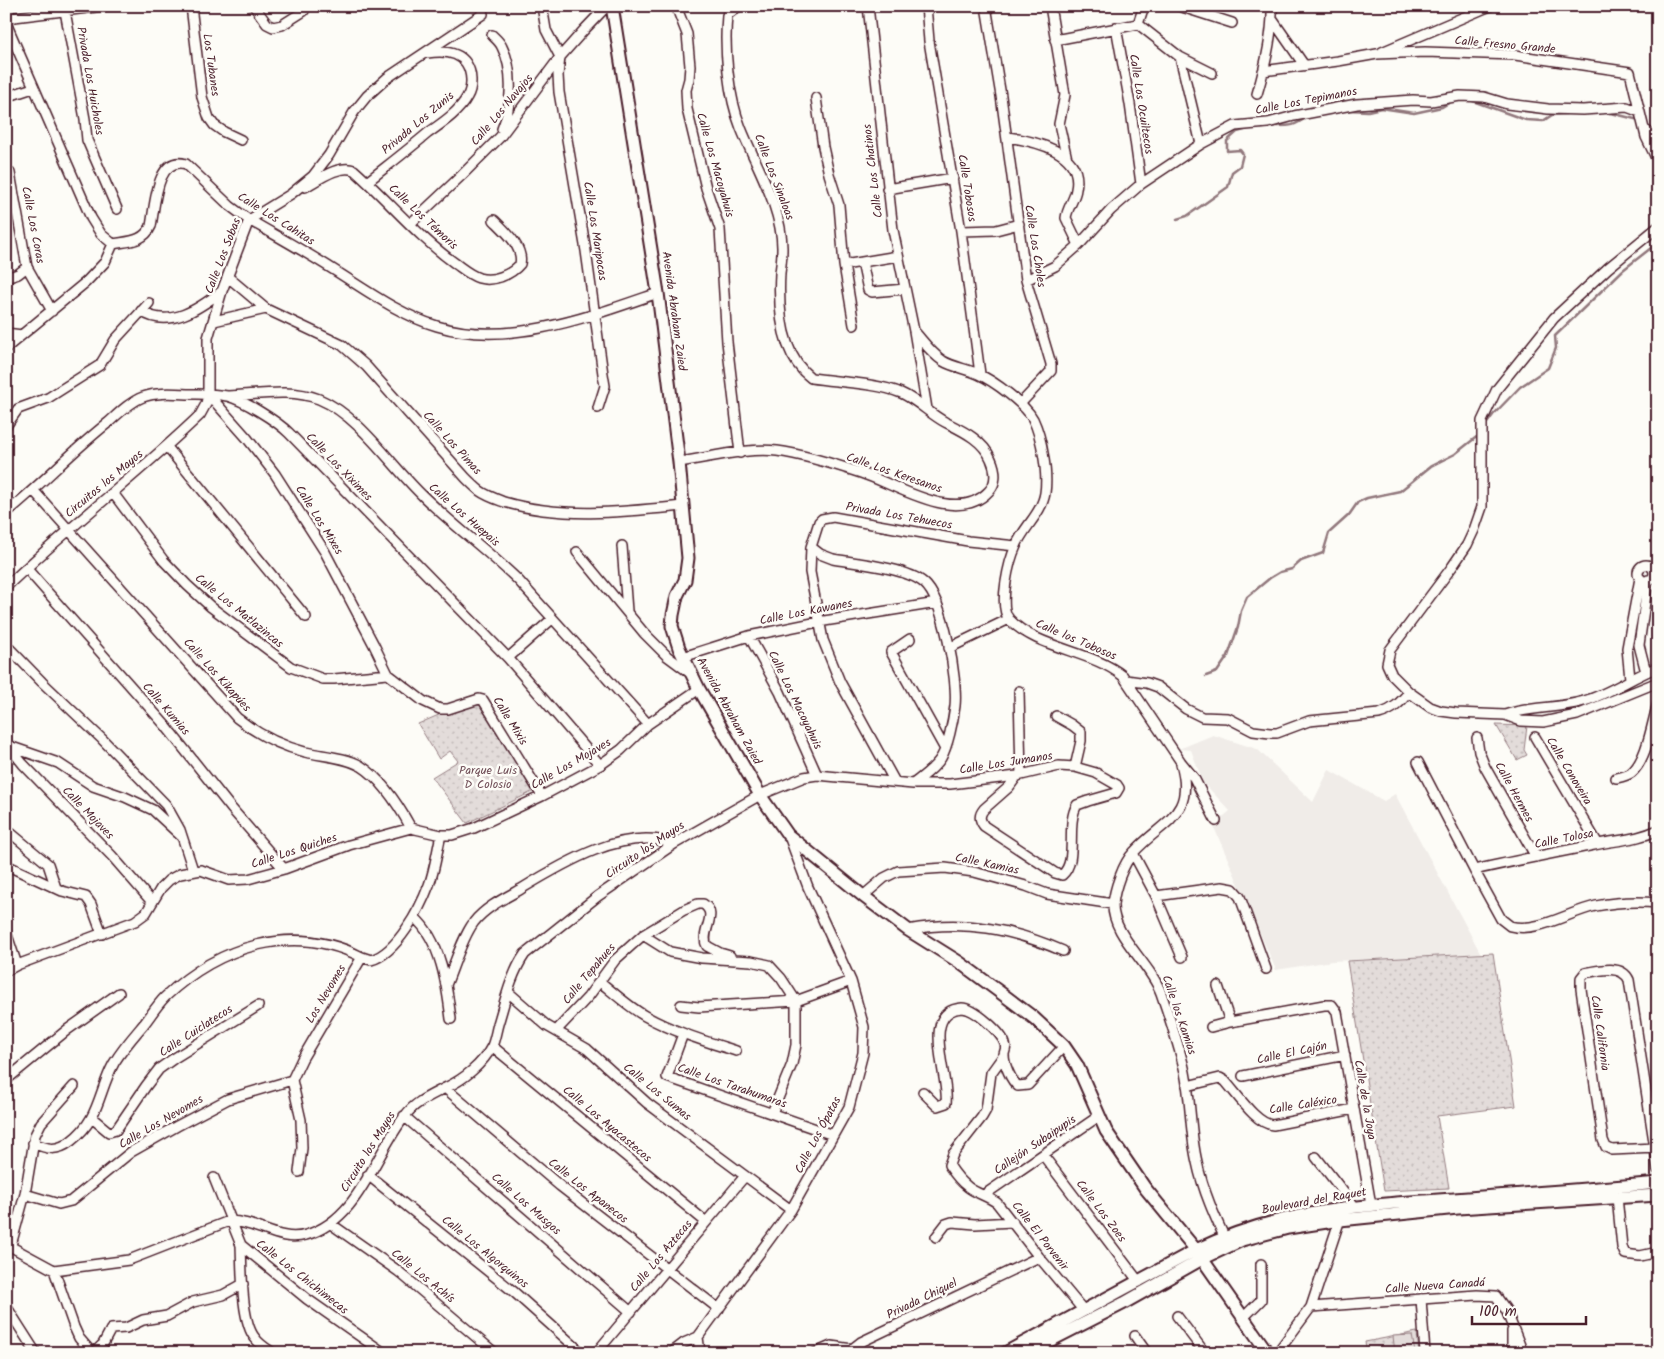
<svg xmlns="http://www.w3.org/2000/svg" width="1664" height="1359" viewBox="0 0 1664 1359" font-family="Kalam,sans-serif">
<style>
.built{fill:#f0ece8}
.grass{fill:url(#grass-dots);stroke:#967e82}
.pitch{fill:#e3dcda;stroke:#967e82}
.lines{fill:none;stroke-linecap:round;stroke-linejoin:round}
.stream{stroke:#91777b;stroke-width:2.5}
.minor-casing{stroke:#4a1f2b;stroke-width:12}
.tertiary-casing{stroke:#4a1f2b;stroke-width:15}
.minor{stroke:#fdfcf7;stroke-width:9}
.tertiary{stroke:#fdfcf7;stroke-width:11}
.labels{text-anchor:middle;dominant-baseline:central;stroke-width:5;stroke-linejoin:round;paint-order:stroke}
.street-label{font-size:12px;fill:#4a1f2b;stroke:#fdfcf7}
.park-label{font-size:12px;fill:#704e57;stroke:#fdfcf7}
</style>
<defs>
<pattern id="grass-dots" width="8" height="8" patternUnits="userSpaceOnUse" patternTransform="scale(1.25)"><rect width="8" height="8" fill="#e3dcda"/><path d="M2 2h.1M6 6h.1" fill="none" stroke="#c4bcbb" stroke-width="1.8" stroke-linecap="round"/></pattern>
</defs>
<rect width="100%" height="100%" fill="#fdfcf7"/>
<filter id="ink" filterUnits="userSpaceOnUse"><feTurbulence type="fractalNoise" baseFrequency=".02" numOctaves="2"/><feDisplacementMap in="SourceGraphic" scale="10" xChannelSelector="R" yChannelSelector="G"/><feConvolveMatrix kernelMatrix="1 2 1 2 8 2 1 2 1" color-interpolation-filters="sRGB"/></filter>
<g filter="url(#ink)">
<path class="built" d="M1213 735 1257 749 1313 802 1329 770 1384 801 1395 794 1481 954 1332 961 1276 970 1213 825 1230 811 1203 782 1191 750 1179 749Z"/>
<path class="grass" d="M481 702 536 790 467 823 432 777 458 761 450 751 439 759 418 724 450 710Z
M1496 725 1527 726 1524 750 1527 755 1517 760Z
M1493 953 1516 1106 1437 1116 1449 1188 1384 1191 1347 961Z
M1417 1332 1419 1353H1367L1365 1342Z"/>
<path class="pitch" d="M1412 1335 1415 1353H1395L1393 1336Z"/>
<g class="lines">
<path class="stream" d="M1470 100 1526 120 1543 121 1552 115 1566 114
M1348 110 1368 111 1381 108 1414 113 1442 107 1452 101
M1607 112 1635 119
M1261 128C1266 128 1271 126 1277 126 1292 126 1294 126 1307 117
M1177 219 1187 216 1228 187 1232 172 1240 166 1243 154 1240 150 1227 151V141L1237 132 1248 129
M1485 426 1493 415 1520 387 1548 368 1556 348 1555 336 1623 270 1651 248 1658 245
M1206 676 1217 672 1228 656 1238 627 1241 611 1247 597 1270 578 1280 572 1292 569 1301 561 1323 553 1329 533 1349 515 1358 502 1367 498 1400 491 1431 466 1455 454 1479 435"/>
<defs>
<path id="minor" d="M191 6 202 97 209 118 214 125 224 132 241 140
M254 6 267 24 273 27 282 25 304 11
M542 6 546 30 560 57 558 75 559 92 586 251 603 374 605 386 598 408
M676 6 687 34 690 66 689 79 686 90 687 109 706 188 720 229 727 342 740 453
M868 6 893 230 914 331 927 409
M926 6 929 41 961 231 980 374
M986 6 1001 96 1026 280 1051 364V371L1021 403
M1050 6 1065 95 1059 124 1067 159
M1179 6 1232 23
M65 11 85 119 87 140 117 209
M6 18 104 6
M1272 19 1304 65
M6 23 91 218 101 234 113 244C128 241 144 242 151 226 155 207 156 155 186 164L230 206 249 220C277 236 306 252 334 270 366 290 400 315 437 326 508 348 591 316 658 293
M1138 24 1180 57 1212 73
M1138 24 1144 6
M1116 27 1130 104 1141 184
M492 35C495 38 500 42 502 47 514 70 512 106 502 129
M1055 40 1138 24
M1382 52 1490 6
M1180 57 1201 144
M1263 71 1338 61 1377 54 1425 52 1515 55 1630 72 1646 137 1658 162
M1257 94C1265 67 1273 34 1272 6
M6 97 33 88
M816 98 823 147 829 174 839 205 844 265 854 325
M1647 131 1658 145
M1007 137C1034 141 1084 151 1076 189 1075 199 1067 208 1066 218L1079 245
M6 169 10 173 27 267 52 311
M367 182C387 166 408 150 428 133 442 123 459 112 467 97 473 87 472 72 466 63 458 51 440 51 427 53
M305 187C318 180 339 164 354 170 389 201 418 237 456 264 463 269 470 275 479 278 493 282 511 275 520 264 524 247 504 230 494 220
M887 189 953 178
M410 224 462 175 500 137 560 57 584 30 607 6
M1658 227 1608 268 1554 318 1497 389 1482 421V507L1474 530 1467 545 1452 567 1390 650 1387 664 1392 675 1409 692 1430 707 1441 711 1456 713 1505 715 1521 721 1543 722 1577 715 1658 682
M961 231 996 230 1019 224
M862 262 868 290 872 292 905 289
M844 265 898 256
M228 277 266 309
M6 278 18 274 27 267
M1026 280 1055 266 1079 245 1111 210 1141 184 1201 144 1235 126 1268 123 1294 116 1357 104 1413 100 1431 101 1460 96 1484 97 1507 104 1548 109 1583 110 1627 107 1640 112
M141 311C169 330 200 308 222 291
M214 321 266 309 342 345 366 366 466 478C470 482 475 487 480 491 487 496 496 499 504 502 562 519 624 512 683 506
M914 331C923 341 931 353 943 361 953 367 967 369 978 374 994 381 1025 404 1033 419 1042 438 1048 473 1045 493 1042 513 1023 528 1016 546 1009 561 998 606 1009 619 1037 649 1091 650 1123 676L1181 762 1194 778 1216 821
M6 333 22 335
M6 348 86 282 105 262 113 244
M208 394 247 438 275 474 325 552 374 645 388 674 423 701 440 709H448L479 699 483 700 542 796
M228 396C257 395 291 388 319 399 360 416 392 467 424 497 454 526 488 551 518 580L648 724
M6 426 18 409 48 398 100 365 115 340 149 303
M167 447 306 617
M679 462C708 458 749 447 777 451 805 455 834 464 861 473 896 484 957 526 989 491 997 483 996 470 991 459 983 440 963 431 945 422 930 414 917 400 901 393 877 383 838 382 811 378 781 355 778 308 780 273 781 265 782 258 782 250 783 209 756 166 741 128 728 95 724 50 727 15L739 6
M34 491 237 718C256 733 281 746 305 752 323 756 345 757 361 766 382 779 399 806 411 828
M113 493 164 561 187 585 211 607 291 667 323 679H334L388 674
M6 513C42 484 73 450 109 422 119 413 130 402 143 397 159 391 179 394 196 394 206 394 217 394 227 396 243 400 277 421 289 433L508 658 600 765
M622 546 627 611
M811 547 820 554 833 559C856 563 907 568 924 583 944 600 958 680 955 706 953 721 948 746 941 758 934 769 923 776 913 784
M577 552 644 633 667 656 690 673
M1638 573a8 8 0 1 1 16 0a8 8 0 1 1-16 0Z
M26 568 165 725 231 808 284 869
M6 587C68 527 138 475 200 415L206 404 208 394V338L222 291 249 220 291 194 313 176 329 155 354 112 367 96 387 78 483 14 481 6
M749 636 780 692 817 775
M910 639 891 652 945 749
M6 645 42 682 102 739 166 805 180 830 193 870
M949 648 1009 619
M683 657 749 636 818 622 937 603
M508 658 552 619
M1646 672 1639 645 1648 580
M1630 679 1627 648 1640 578
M1126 680 1147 683 1158 687 1186 709 1202 717 1228 718 1253 731 1270 733H1277L1309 721 1379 714C1393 710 1400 703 1409 692
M1019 691 1021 775
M1505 715C1530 706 1558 709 1584 701 1609 694 1632 677 1658 667
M1056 716 1072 725 1081 732V741L1075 767
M1535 737 1598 844
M1477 738 1479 752 1485 767 1536 857
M6 743 23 764 112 856 152 902
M9 746 58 763 93 786 125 797 153 810 181 836
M1418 762 1474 870 1501 919 1510 926C1539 933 1568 912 1596 906 1616 902 1637 901 1658 903
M1181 764C1196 816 1162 821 1134 852 1123 863 1114 890 1113 905 1112 935 1150 963 1161 993 1170 1019 1179 1045 1185 1072 1191 1102 1190 1133 1197 1162 1203 1191 1215 1217 1227 1243
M1616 778C1621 777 1627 776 1631 773 1647 760 1652 723 1658 703
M895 782 840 682 823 640 810 572 811 547 819 522 822 519 833 517 968 541 1016 546
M6 829 48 864 56 888
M1133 853 1156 896 1182 957
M6 865 62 891 86 897 91 904 102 934
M1474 870C1513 861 1554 853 1594 845 1616 840 1637 840 1658 830
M863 896 884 878 898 871 945 868 974 872 1026 886 1047 894 1113 904
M1156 896 1222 887 1233 889 1240 897 1266 969
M414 917C441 940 447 986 451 1019
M908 930C964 919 1012 929 1063 951
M6 932 17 965
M643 935 670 952 702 958 751 961 769 965 781 978 796 1001V1045L792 1064 772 1113
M6 971 17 965 135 921 146 913 161 888 169 880 180 874 201 870 229 880 248 879 284 869 349 845 411 828 441 835H452L474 828 542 796 600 765 621 750 648 724 699 689
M599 981C614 993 629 1007 645 1016 674 1032 705 1041 736 1051
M446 985C454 966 462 938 474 922 486 907 505 898 521 889 562 864 626 825 674 844
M1218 986 1230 1022 1324 1005H1332L1337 1012 1371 1205
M508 992 547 1026 587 1049 647 1103 791 1210
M681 1005 699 1007 796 1001 851 981
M1211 1027 1230 1022
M556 1031 588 997 615 960 643 935 684 910 698 904H703C720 914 699 932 707 946L720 953 730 956
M683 1034 667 1077 833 1135
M492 1046 706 1222
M1004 1055 991 1073 986 1110 982 1117 953 1154 949 1165C954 1173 960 1181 968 1187 977 1194 988 1196 997 1203L1039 1257 1084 1311
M1243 1076 1345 1055
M6 1080 67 1030 119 993
M292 1080 302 1059 362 957 371 960C397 953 420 909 429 885 435 869 437 851 441 835
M292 1080 301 1120 302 1148 299 1172
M1187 1086 1220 1078 1225 1081C1237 1094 1256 1124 1273 1125L1354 1109
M445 1088 560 1186 719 1309
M923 1092 937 1106 946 1103C950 1078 919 1011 962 1008 974 1008 1002 1033 1005 1044 1007 1049 1004 1051 1004 1055 1004 1064 1011 1081 1018 1086L1028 1085 1064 1046
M404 1116 631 1312
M92 1118 109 1132 116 1130 146 1086 159 1069 173 1059 258 1006
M33 1143C47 1149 57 1152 71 1141 100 1119 98 1092 114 1063 123 1048 133 1037 144 1024 151 1015 157 1005 165 997 219 946 293 922 362 957
M1655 1148 1612 1150 1606 1147 1603 1140 1581 989V978L1585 973C1599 970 1622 964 1629 980L1655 1148 1658 1170
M1043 1155 1139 1282
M1316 1157 1355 1207
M368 1175 514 1292 582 1353
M214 1178 241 1245 307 1299 384 1353
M25 1194 59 1204 71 1201 131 1152 177 1126 228 1099 292 1080
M984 1195 1099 1116
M1617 1197 1622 1247 1625 1254 1640 1256 1658 1252
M331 1224 398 1271 495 1353
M936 1237 946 1224 952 1222 975 1224 1013 1222
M6 1244 54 1270 129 1260 229 1221C257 1221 279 1243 306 1235 359 1220 374 1155 405 1116 415 1102 430 1096 445 1088 463 1080 483 1064 492 1046 495 1039 496 1031 498 1024 505 1001 511 974 525 954L598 896 674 844 760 795 804 777 817 775 913 784H950L1017 776 1059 766 1075 767 1096 773 1117 785 1119 788 1116 793 1088 801 1077 805C1065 825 1079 861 1062 875L1055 873 984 826C979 819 979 815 984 809L1009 787 1017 776
M11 1245 25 1194 35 1135 41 1123 74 1086
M241 1245C242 1267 241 1322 255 1338 259 1344 267 1349 273 1353
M54 1270 74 1327 79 1338 92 1353
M1421 1299 1425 1353
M6 1306 36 1353
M1311 1307 1477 1295 1496 1296 1506 1310 1523 1353
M1177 1316 1205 1353
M1243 1318 1261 1300V1264
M1135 1336 1147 1353
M698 1337 700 1353
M94 1353 103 1344 111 1329 126 1328 143 1320 167 1316 193 1302 223 1295 243 1284
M596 1353 745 1176
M671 1353 684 1343 698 1337 791 1210 849 1107 863 1053 864 1027 851 981 808 887 789 836
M815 1353 831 1346 852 1349 861 1342 1039 1257
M1277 1353 1311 1307 1341 1216
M1512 1353V1331"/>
<path id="tertiary" d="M612 6 658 293 679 462 688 558 685 580 677 596 673 615 672 626 679 648 699 689 760 795 788 835 863 896 908 930 959 962 1005 996 1034 1018 1064 1046 1077 1065 1106 1131 1145 1188 1196 1250 1268 1353
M1005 1353 1196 1250C1279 1210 1364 1205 1454 1199 1522 1194 1590 1189 1658 1183
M1026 1353 1124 1303 1202 1259 1242 1240 1288 1228 1340 1220 1458 1208 1658 1195"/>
</defs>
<use href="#minor" class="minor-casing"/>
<use href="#tertiary" class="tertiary-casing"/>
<use href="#minor" class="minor"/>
<use href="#tertiary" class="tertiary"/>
</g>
</g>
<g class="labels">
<g class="street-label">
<text transform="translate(1505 45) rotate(5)">Calle Fresno Grande</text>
<text transform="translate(211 65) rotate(82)">Los Tubanes</text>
<text transform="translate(90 81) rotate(80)">Privada Los Huicholes</text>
<text transform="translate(1306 101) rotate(-11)">Calle Los Tepimanos</text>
<text transform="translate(1141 104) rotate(81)">Calle Los Ocuiltecos</text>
<text transform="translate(502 110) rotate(-50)">Calle Los Navajos</text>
<text transform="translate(418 123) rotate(-40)">Privada Los Zunis</text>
<text transform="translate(715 165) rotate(74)">Calle Los Macoyahuis</text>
<text transform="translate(873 171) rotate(-97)">Calle Los Chatinos</text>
<text transform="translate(774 177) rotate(69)">Calle Los Sinaloas</text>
<text transform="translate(967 188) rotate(81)">Calle Tobosos</text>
<text transform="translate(423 217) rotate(43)">Calle Los Témoris</text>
<text transform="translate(276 219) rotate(32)">Calle Los Cahitas</text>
<text transform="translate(33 225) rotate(79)">Calle Los Coras</text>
<text transform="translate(595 231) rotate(81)">Calle Los Maripocas</text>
<text transform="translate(1035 246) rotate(81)">Calle Los Choles</text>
<text transform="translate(223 256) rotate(-69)">Calle Los Sobas</text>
<text transform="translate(674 311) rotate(82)">Avenida Abraham Zaied</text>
<text transform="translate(452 443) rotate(48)">Calle Los Pimas</text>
<text transform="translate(339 467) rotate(46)">Calle Los Xiximes</text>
<text transform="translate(894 473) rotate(19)">Calle Los Keresanos</text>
<text transform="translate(104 484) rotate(-40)">Circuitos los Mayos</text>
<text transform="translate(464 515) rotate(41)">Calle Los Huepais</text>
<text transform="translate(899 516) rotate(10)">Privada Los Tehuecos</text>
<text transform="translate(319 520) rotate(58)">Calle Los Mixes</text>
<text transform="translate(239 611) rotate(39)">Calle Los Matlazincas</text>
<text transform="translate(806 612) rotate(-11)">Calle Los Kawanes</text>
<text transform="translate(1076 640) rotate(23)">Calle los Tobosos</text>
<text transform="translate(217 675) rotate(48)">Calle Los Kikapúes</text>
<text transform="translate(795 700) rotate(64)">Calle Los Macoyahuis</text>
<text transform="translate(166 709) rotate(49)">Calle Kumias</text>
<text transform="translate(729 711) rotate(61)">Avenida Abraham Zaied</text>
<text transform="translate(510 721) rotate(58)">Calle Mixis</text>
<text transform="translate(1006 763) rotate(-9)">Calle Los Jumanos</text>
<text transform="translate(571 764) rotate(-30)">Calle Los Mojaves</text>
<text transform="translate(1569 771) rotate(59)">Calle Conoveira</text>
<text transform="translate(1514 792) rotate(61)">Calle Hermes</text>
<text transform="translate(88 813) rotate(46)">Calle Mojaves</text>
<text transform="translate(1564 839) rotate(-11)">Calle Tolosa</text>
<text transform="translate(645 850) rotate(-34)">Circuito los Mayos</text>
<text transform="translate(294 851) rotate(-18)">Calle Los Quiches</text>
<text transform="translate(987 864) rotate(12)">Calle Kamias</text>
<text transform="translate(589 974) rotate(-50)">Calle Tepahues</text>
<text transform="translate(326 994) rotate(-59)">Los Nevomes</text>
<text transform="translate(1179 1015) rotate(71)">Calle los Kamias</text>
<text transform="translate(196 1031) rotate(-33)">Calle Cuiclatecos</text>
<text transform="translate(1600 1033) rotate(82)">Calle California</text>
<text transform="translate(1292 1053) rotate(-12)">Calle El Cajón</text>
<text transform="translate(732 1086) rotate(19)">Calle Los Tarahumaras</text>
<text transform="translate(657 1092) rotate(39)">Calle Los Sumas</text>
<text transform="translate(1365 1100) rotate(80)">Calle de la Joya</text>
<text transform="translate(1303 1105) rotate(-9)">Calle Caléxico</text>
<text transform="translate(161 1122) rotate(-30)">Calle Los Nevomes</text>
<text transform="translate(607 1124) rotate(40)">Calle Los Ayacastecos</text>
<text transform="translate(818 1135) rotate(-62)">Calle Los Ópatas</text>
<text transform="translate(1035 1145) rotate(-34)">Callejón Subaipupis</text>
<text transform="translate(368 1152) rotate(-58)">Circuito los Mayos</text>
<text transform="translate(588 1191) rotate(38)">Calle Los Apanecos</text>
<text transform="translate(1314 1201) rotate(-10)">Boulevard del Raquet</text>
<text transform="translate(526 1204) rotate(41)">Calle Los Musgos</text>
<text transform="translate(1101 1211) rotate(53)">Calle Los Zoes</text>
<text transform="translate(1040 1236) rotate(52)">Calle El Porvenir</text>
<text transform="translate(485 1252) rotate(39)">Calle Los Algorquinos</text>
<text transform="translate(661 1256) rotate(-50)">Calle Los Aztecas</text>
<text transform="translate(423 1276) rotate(39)">Calle Los Achís</text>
<text transform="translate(302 1277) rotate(38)">Calle Los Chichimecas</text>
<text transform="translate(1435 1286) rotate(-4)">Calle Nueva Canadá</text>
<text transform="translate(922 1299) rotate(-26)">Privada Chiquel</text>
</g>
<g class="park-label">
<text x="488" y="770">Parque Luis<tspan x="488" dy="14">D Colosio</tspan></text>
</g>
</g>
<rect width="1664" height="1359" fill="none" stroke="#fdfcf7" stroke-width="25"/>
<rect x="12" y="12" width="1639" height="1334" fill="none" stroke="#4a1f2b" stroke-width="2" filter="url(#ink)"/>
<path d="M1472 1316v8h114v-8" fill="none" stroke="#4a1f2b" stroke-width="2.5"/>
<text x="1479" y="1316" font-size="15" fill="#4a1f2b" stroke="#fdfcf7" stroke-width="4" paint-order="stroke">100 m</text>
</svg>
